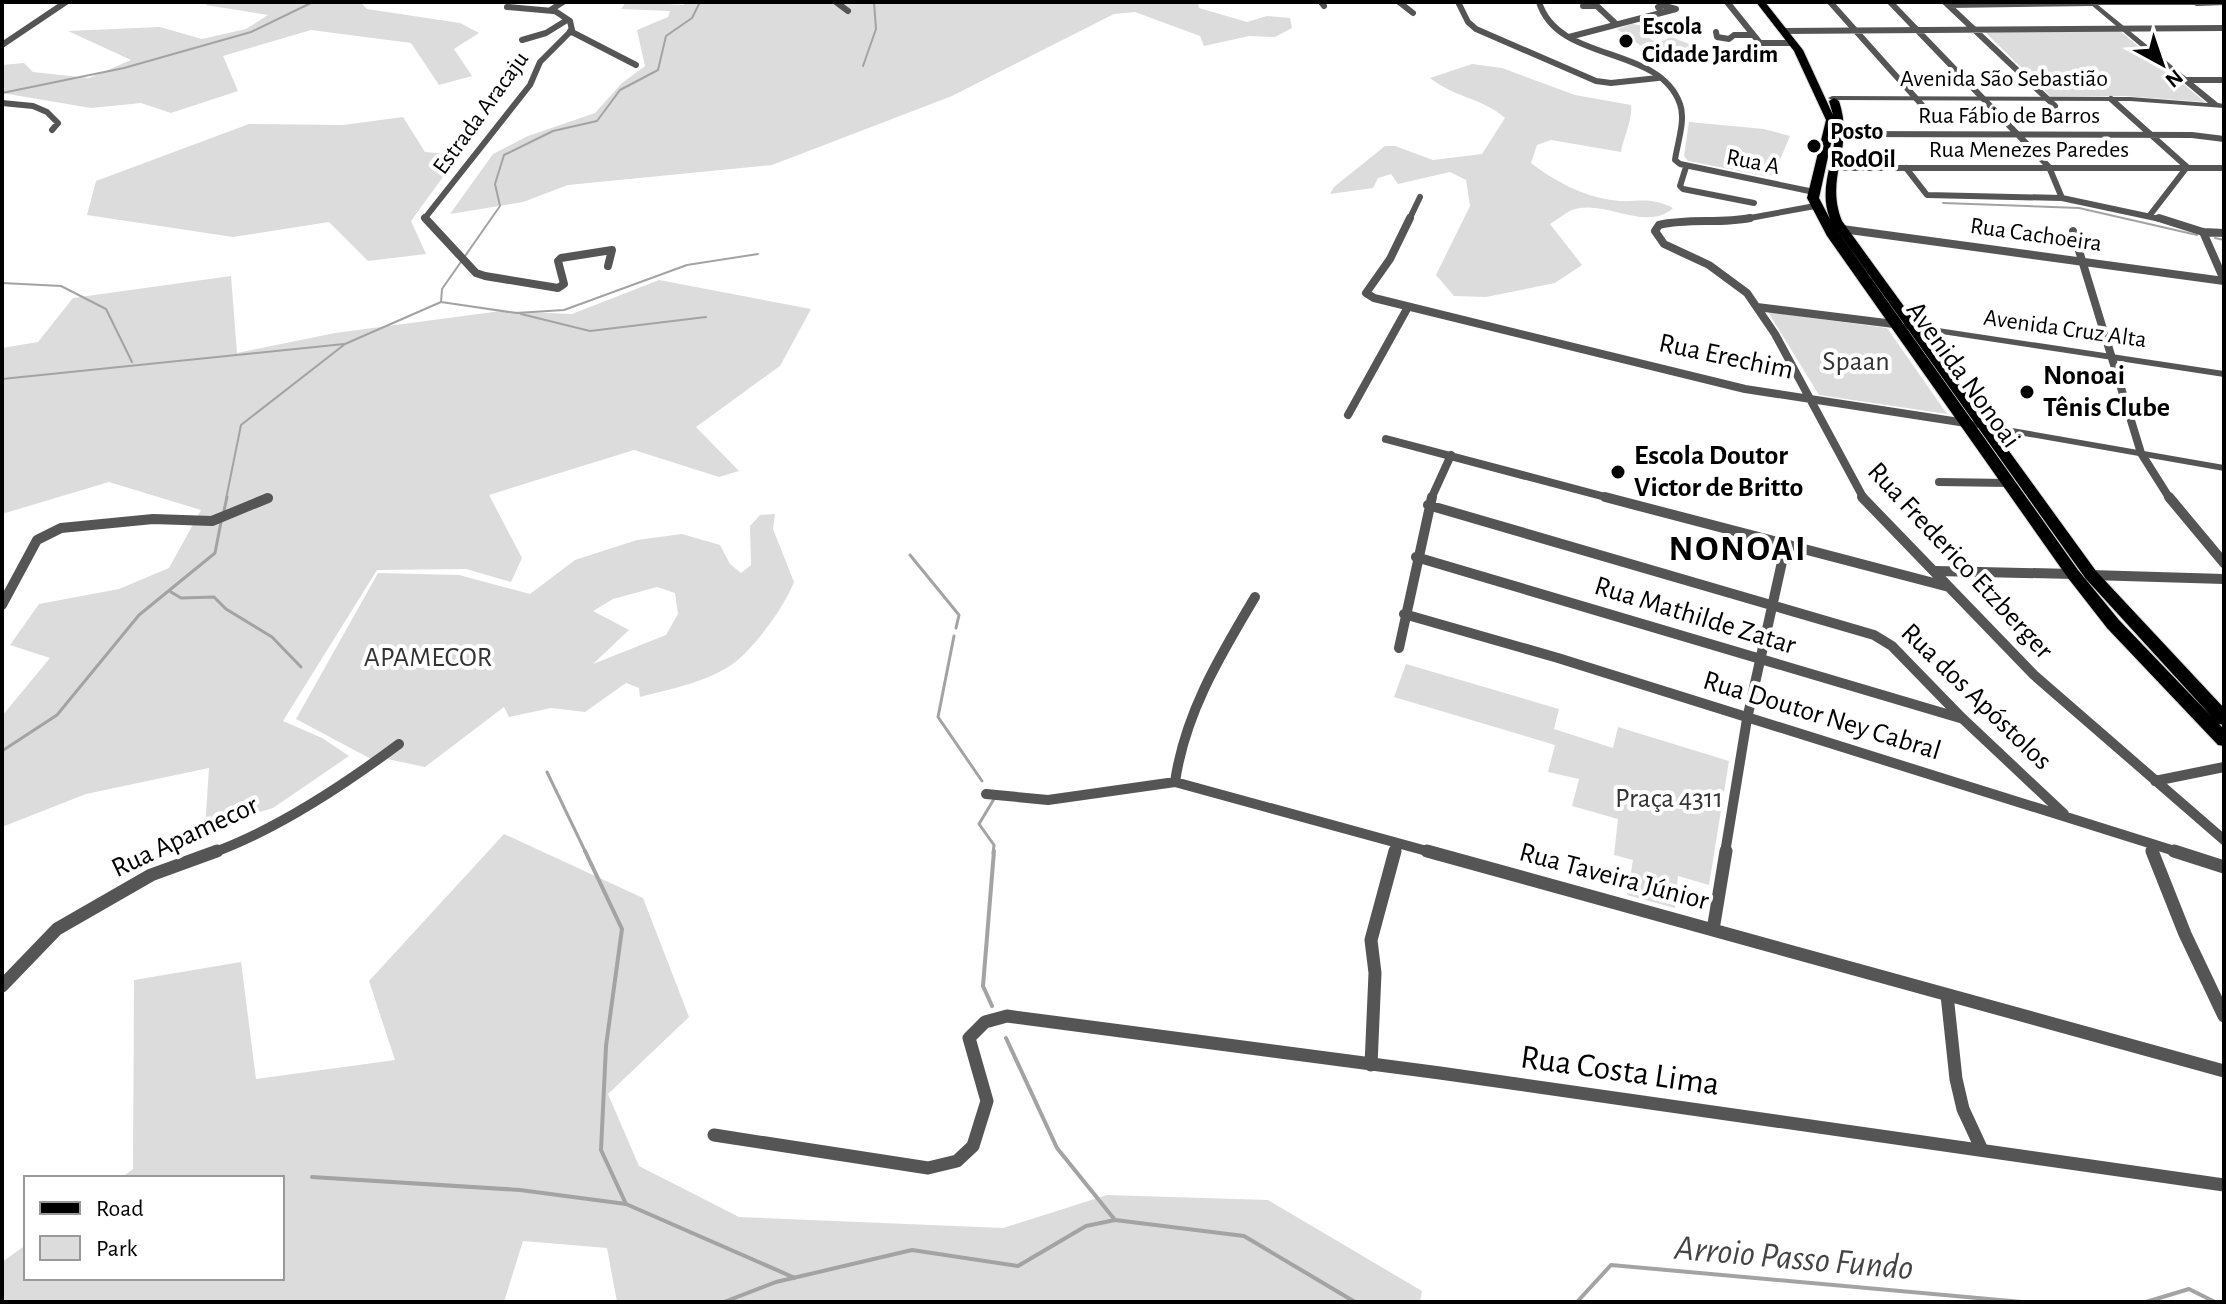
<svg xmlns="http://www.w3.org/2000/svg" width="2226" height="1304" viewBox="0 0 2226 1304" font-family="'Alegreya Sans',sans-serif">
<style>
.green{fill:#dcdcdc;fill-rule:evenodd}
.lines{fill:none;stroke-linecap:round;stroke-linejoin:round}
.stream-far2{stroke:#a3a3a3;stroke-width:2}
.stream-far1{stroke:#a3a3a3;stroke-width:3}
.stream{stroke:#a3a3a3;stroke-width:4}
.primary-casing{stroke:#dbdbdb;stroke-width:2}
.minor-far3{stroke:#555;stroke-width:6}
.minor-far2{stroke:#555;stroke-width:8}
.minor-far1{stroke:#555;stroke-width:10}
.minor{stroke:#555;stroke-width:13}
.tertiary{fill:#555;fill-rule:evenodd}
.primary{fill:#000;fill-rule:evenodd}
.poi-dot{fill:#000;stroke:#fff;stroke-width:3}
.labels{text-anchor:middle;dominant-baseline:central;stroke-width:8;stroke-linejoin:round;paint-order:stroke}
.far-poi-label{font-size:24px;font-weight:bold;fill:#000;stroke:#fff;text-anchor:start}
.far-street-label{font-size:24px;fill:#000;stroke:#fff}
.street-label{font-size:28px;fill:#000;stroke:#fff}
.park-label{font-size:28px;fill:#333;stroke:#fff}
.poi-label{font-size:28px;font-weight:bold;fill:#000;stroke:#fff;text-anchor:start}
.near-street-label{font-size:34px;fill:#000;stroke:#fff}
.district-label{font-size:36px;font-weight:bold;letter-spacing:2px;fill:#000;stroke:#fff}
.near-water-label{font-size:36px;font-style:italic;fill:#444;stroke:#fff}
</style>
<rect width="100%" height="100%" fill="#fff"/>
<path class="green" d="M208 2H360L367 9 460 23 479 33 454 49 472 76 439 85 411 43 311 30 223 56 238 91 171 113 141 103 91 108 2 93V65L24 63 33 72 89 78 131 60 68 31 160 27 202 39 246 29 268 15 206 5Z
M626 2 684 5V2H1198L1199 8 1247 22 1267 16 1290 18 1292 28 1275 37 1249 36 1204 46 1200 36 1135 12 1114 14 952 96 772 165 568 185 523 202 450 214 493 154 528 136 595 113 622 83 645 66 637 30 668 17 670 11 621 9Z
M1632 24 1652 27 1639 33 1658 43 1671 37 1695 46 1683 51 1676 48 1647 50 1617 29Z
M2120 31 2205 102 2124 96 2051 97 1985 32Z
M1472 64 1502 68 1575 95 1631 105C1633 119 1623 138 1621 152L1551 140 1537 145 1531 163C1553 180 1582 196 1611 200 1637 204 1647 195 1673 208 1646 233 1604 198 1572 210 1565 213 1557 220 1550 224L1582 265 1555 283 1486 297 1454 296 1436 275 1470 206 1466 180 1450 172 1398 184 1391 174 1378 178 1373 188 1330 194 1334 187 1385 146H1395L1433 160 1482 154 1505 118C1481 97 1455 98 1430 78Z
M403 117 425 152 459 155 411 221 426 254 368 261 329 222 233 237 87 215 96 181 249 124 343 125Z
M1689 122 1764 129 1790 136 1774 174 1765 176 1688 161 1684 156Z
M231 276 237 353 335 333 501 311 572 314 659 280 811 309 780 366 696 427 739 471 719 477 634 450 489 495 522 558 511 582 466 569 377 570 283 721 322 738 349 756 273 808 205 829 209 768 86 794 2 827V716L50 658 10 645 39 604 119 589 169 568 201 510 109 482 2 514V348L38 342 73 298Z
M1768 312 1887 328 1947 414 1819 395Z
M775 514 773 529 794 582C785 606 755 647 734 663 708 682 670 689 640 697L639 688 626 683 585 712 551 708 509 717 504 707 425 767 387 759 373 760 296 719 378 573 459 575 530 594 575 560 637 540 682 534 720 545 730 564 741 573 751 565 750 526 760 515ZM657 587 675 593 678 614 666 635 593 664 629 630 593 611 613 599Z
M1406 664 1559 709 1554 729 1613 748 1618 727 1729 761 1709 885 1678 876 1675 908 1627 895 1633 860 1614 855 1618 819 1572 806 1579 779 1548 772 1555 745 1394 697Z
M504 834 643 898 689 1017 608 1094 639 1166 739 1217 1003 1228 1107 1195 1268 1200 1422 1291 1420 1302H617L607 1248 523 1241 504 1302H2V1262L26 1245V1278H282V1178H121L133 1169 134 980 241 962 256 1079 395 1060 369 981Z"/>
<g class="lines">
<path class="stream-far2" d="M863 66 876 29 874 2
M2 93 124 68 251 32 313 2
M1943 203 2079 208 2197 235
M2215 238 2224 240
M2 283 61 286 106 309 132 362
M441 302 516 313 564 310 687 265 758 254
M521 314 590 331 706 317
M2 379 344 344
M226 499 241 425 345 344 441 302 442 289 500 206 495 184 504 155 553 131 597 121 620 90 658 70 666 36 692 18 700 2"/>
<path class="stream-far1" d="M223 515 227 497
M910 555 959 615 956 628
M171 592 181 598 214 597 226 609 272 637 301 667
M954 636 938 717 982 781
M2 751 57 715 139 615 215 553 221 522
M547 772 586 853
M993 853 994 845 979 824 994 799"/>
<path class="stream" d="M585 851 622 929 606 1046 601 1150 626 1204
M992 1006 983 986 994 851
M1006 1038 1057 1148 1115 1220
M312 1177 520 1190 626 1204 795 1278
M724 1302 776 1282 912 1250 1018 1266 1086 1226 1115 1220 1244 1236 1355 1302
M1577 1302 1611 1265 2022 1302
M2146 1302 2189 1289 2215 1302"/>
<defs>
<path id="primary" d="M1756 2H1765L1803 50 1833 115 1829 101 1834 98 1839 101C1855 149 1824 176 1842 221L2096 571 2224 708V725L2219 724 2224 729V746L2218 745 2107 628 2068 578 1827 236 1807 198 1826 120 1794 51ZM1835 125C1837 158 1817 186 1830 219L1819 198ZM1832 223 2086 579 2212 717 2119 620 2078 570Z"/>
</defs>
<use href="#primary" class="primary-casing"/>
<path class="minor-far3" d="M836 2 848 11
M1321 2 1324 6
M1399 2 1413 13
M1458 2 1468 22 1476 29 1596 81 1611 83 1658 78
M1539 2C1558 64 1659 44 1680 104 1686 120 1677 144 1675 160L1680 164 1814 192
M1727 2 1760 43H1792
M1830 2 1922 105
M1890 2 2049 167 2062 198
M1945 2 2055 106
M2197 3 2224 2
M1948 5 2092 3
M1583 6H1597L1616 24
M507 7 553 11
M570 31 636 65
M1783 31 2224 28
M1716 32 1717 37 1729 39 1734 35H1752
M1569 37 1676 9 1661 5 1658 7 1661 12
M522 40 546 33 567 20
M2 45 66 2
M2185 80H2224
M2111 99 2187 167 2150 215
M2 103 33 106 47 112 58 123 52 130
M1843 134 2192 135 2224 139
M1686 167 1680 186 1683 189 1754 203
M1834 168H2224
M1906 168 1927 195 2062 198 2165 220
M427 220 425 218 530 85 540 62 572 30 570 21 552 9 563 2
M1409 220 1420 197
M1739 220 1815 206"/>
<path class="minor-far2" d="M425 218 476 273 485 276 558 288 564 284 558 261 561 258 612 250 608 266
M1410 218 1390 259 1366 293 1374 298 1745 389 1966 423
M1750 218C1720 224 1689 218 1659 225L1655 231 1664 244 1709 265 1747 293 1775 334 1864 499
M2159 218 2203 232 2224 233
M1842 229 2224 281
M2073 231 2141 453 2170 499
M2203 232 2224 280
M1757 307 1894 324
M1348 415 1408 307
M1386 439 1613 499
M1939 482 2009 483
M1431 499 1451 455"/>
<path class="minor-far1" d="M1605 497 1949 587
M1862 497 2034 675 2224 840
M2169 497 2224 563
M1428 505 1874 635 1892 646 1962 718 2064 814
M1416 557 1960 718
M1936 571 2073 574
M2091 575 2224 579
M2 605 37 540 61 528 153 519 212 521 268 498
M1404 614 1558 658 2181 853
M1399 648 1432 497
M2155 781 2224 767
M1175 782C1185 713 1220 656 1255 597
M986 794 1048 800 1175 782 1434 853
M2149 843 2153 853
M212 853C276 830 344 785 399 744
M1394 853 1397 843
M1725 853 1747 719 1786 544"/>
<path class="minor" d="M1427 851 2224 1071
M2152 851 2185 934 2224 1016
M2174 851 2224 867
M1713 930 1726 851
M2 986 57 929 151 875 217 851
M1947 995 1956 1079 1963 1109 1982 1150
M1371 1065 1375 973 1371 940 1395 851
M714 1135 928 1168 957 1161 973 1146 987 1101 969 1038 985 1022 1007 1016 1440 1073 2224 1185"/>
<path class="tertiary" d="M2089 2H2200L2197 5H2098L2218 103 2224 104V108L2130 101 1832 100 1828 98 1832 96 2130 97 2208 103 2090 4Z
M1905 323 2224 371V377L1902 328 1900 326Z
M1966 420 2224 465V471L1962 425V421Z"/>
<use href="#primary" class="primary"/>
</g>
<g class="poi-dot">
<circle cx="1626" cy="41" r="8"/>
<circle cx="1814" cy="146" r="8"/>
<circle cx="2027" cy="392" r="8"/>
<circle cx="1618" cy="472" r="8"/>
</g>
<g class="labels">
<g class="far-poi-label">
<text x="1642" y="27">Escola<tspan x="1642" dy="28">Cidade Jardim</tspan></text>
<text x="1830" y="132">Posto<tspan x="1830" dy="28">RodOil</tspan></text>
</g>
<g class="far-street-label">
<text x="2004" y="79">Avenida São Sebastião</text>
<text transform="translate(481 113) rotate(-54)">Estrada Aracaju</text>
<text x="2009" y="116">Rua Fábio de Barros</text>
<text x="2029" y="150">Rua Menezes Paredes</text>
<text transform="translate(1753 162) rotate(11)">Rua A</text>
<text transform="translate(2036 235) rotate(8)">Rua Cachoeira</text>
<text transform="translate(2065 329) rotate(8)">Avenida Cruz Alta</text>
</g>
<g class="street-label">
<text transform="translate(1726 357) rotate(12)">Rua Erechim</text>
<text transform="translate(1963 375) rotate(54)">Avenida Nonoai</text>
<text transform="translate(1960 561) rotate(47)">Rua Frederico Etzberger</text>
<text transform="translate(1695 616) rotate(17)">Rua Mathilde Zatar</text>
<text transform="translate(1976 697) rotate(44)">Rua dos Apóstolos</text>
<text transform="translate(1822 716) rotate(17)">Rua Doutor Ney Cabral</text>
<text transform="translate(185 837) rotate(-25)">Rua Apamecor</text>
<text transform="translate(1614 877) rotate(15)">Rua Taveira Júnior</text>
</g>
<g class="park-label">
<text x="1856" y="362">Spaan</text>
<text x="428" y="658">APAMECOR</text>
<text x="1669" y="799">Praça 4311</text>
</g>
<g class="poi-label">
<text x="2043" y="376">Nonoai<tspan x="2043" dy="32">Tênis Clube</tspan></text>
<text x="1634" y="456">Escola Doutor<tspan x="1634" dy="32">Victor de Britto</tspan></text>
</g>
<g class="near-street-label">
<text transform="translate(1620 1071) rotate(8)">Rua Costa Lima</text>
</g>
<g class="district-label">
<text x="1738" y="549">NONOAI</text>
</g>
<g class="near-water-label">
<text transform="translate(1794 1258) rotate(5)">Arroio Passo Fundo</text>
</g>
</g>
<rect width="2226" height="1304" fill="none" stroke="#000000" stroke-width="8"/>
<rect x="24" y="1176" width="260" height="104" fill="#ffffff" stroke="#999999" stroke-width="2"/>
<rect x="40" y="1202" width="40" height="12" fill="#000000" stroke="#999999" stroke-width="2"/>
<text x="96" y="1216" font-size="24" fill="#000000">Road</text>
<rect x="40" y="1236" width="40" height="24" fill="#dcdcdc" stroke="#999999" stroke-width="2"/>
<text x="96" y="1256" font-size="24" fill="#000000">Park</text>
<g transform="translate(2162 64) rotate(140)" stroke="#ffffff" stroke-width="6" paint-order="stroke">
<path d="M0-6L14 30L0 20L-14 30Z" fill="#000000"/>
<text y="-12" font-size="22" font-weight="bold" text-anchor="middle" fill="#000000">N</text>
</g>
</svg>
